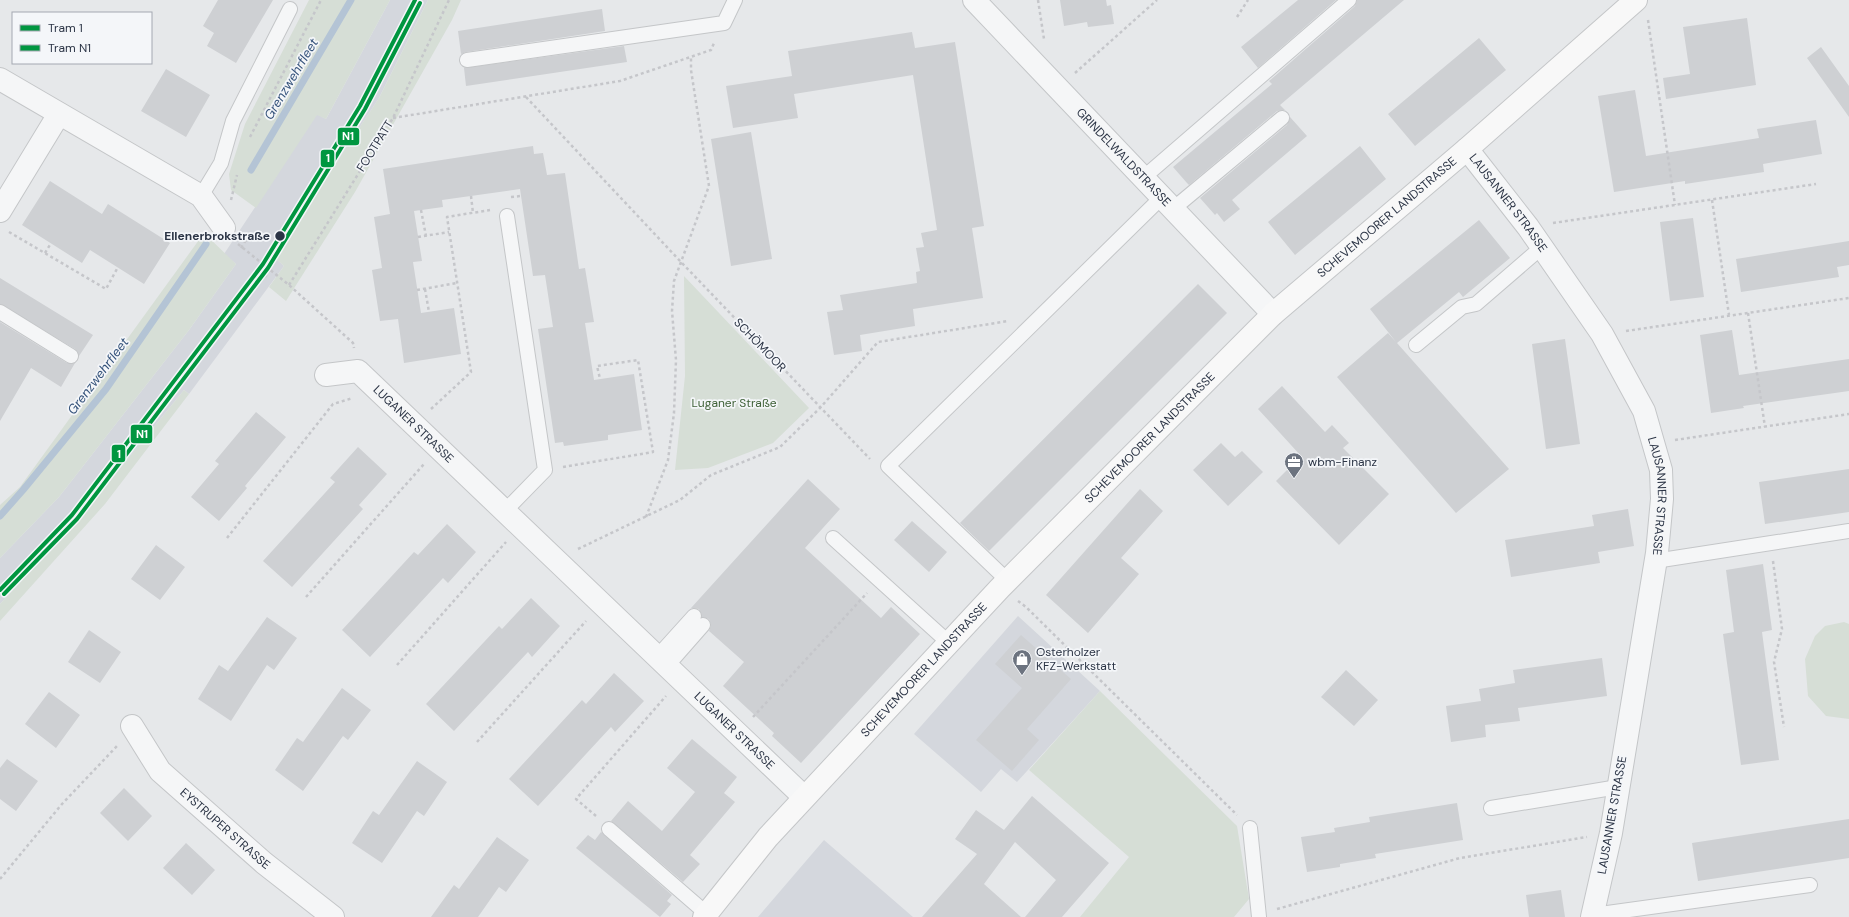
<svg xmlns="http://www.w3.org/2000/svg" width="1849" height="917" viewBox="0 0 1849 917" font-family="'DM Sans',sans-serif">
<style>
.built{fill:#d4d7dd}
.green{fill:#d6ded6}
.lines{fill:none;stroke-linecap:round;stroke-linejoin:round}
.stream{stroke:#b4c4d5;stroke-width:7}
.building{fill:#ced0d3}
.lane-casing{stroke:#c4c6c8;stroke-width:16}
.street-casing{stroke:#c4c6c8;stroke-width:24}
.secondary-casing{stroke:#c4c6c8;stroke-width:24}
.path{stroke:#c5c6ca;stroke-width:2.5;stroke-dasharray:3 3;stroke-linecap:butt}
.lane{stroke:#f5f6f7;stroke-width:14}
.street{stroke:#f5f6f7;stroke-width:22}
.secondary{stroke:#f8f8f8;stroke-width:22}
.tram-1-casing{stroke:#f4f6f9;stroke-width:7}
.tram-2-casing{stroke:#f4f6f9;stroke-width:7}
.tram-1{stroke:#009640;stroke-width:4}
.tram-2{stroke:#009640;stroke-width:4}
.stop-dot{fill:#2b3445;stroke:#f4f6f9;stroke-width:1.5}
.labels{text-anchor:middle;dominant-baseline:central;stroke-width:3.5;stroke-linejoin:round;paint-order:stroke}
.street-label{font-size:12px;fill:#2b3445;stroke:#f4f6f9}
.stop-label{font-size:12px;font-weight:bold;fill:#2b3445;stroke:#f4f6f9;text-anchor:end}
.park-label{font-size:12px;fill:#3f6138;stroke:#f4f6f9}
.poi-label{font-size:12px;fill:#2b3445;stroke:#f4f6f9;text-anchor:start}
.water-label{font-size:13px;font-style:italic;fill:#34527a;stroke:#f4f6f9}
.line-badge{stroke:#f4f6f9;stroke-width:1.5}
.badge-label{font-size:11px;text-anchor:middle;font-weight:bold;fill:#fff}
</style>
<rect width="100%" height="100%" fill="#e6e8ea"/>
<path class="built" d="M390 0H428L379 98 274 257 284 266 189 394 184 390 83 514 0 604V558L59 497 189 330 236 264 224 254 317 114 326 119Z
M1018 616 1100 691 1017 782 1001 769 981 792 914 734Z
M824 840 913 917H758Z"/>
<path class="green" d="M309 0H390L326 119 317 115 256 208 231 190 229 174 245 124Z
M428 0H461L452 20 355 192 286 301 269 287 284 266 274 257 379 98Z
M204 233 236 264 189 330 59 497 0 558V505L20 487Z
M684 276 809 408 773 443 708 468 675 470 685 376Z
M184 390 189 394 105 504 0 621V604L83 514Z
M1844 622 1849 624V719L1826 716 1808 696 1805 659 1815 636 1825 626Z
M1100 691 1237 826 1249 899 1234 917H1080L1129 857 1029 770Z"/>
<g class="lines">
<path class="stream" d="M251 170 351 0
M0 516 23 490 106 389 206 244"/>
</g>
<path class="building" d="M218 0H273L236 63 207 46 214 33 203 26Z
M1060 0H1106L1107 6 1111 5 1114 24 1088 27 1087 22 1064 26Z
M1298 0H1336L1258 68 1241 47Z
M1357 0H1404L1280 105 1285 110 1277 111 1189 185 1187 183 1173 167 1272 84 1269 81 1355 6Z
M602 9 605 31 466 52 461 54 458 31Z
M1747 18 1756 85 1666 99 1663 78 1690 74 1683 27Z
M912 32 915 48 955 42 984 226 972 228 983 298 913 309 915 326 860 335 862 351 834 355 827 312 843 310 840 295 917 283 916 272 920 271 916 248 924 247 921 233 937 230 913 75 794 94 798 118 733 128 726 86 792 76 788 51Z
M1479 38 1506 70 1415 146 1388 114Z
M624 46 627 62 466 86 464 68Z
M1821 47 1849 86V117L1807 58Z
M166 69 210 95 186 137 141 111Z
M1635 90 1646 156 1759 138 1757 129 1816 120 1822 154 1763 164 1764 172 1685 184V181L1614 192 1598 96Z
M1290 117 1307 136 1232 200 1240 209 1224 222 1217 213 1215 215 1200 198 1287 125Z
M751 132 772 259 731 266 711 139Z
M533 146 534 154 543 153 547 175 565 173 579 269 585 268 594 322 585 323 594 380 634 374 642 430 608 435V440L564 446 563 442 555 443 538 329 553 327 545 275 533 276 520 189 442 200 443 207 414 211 422 261 413 262 421 313 454 308 461 354 404 363 398 319 380 321 372 270 382 268 374 217 390 214 383 169Z
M1360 146 1386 179 1295 255 1268 222Z
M50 181 102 214 108 204 170 243 144 284 90 250 82 263 22 225Z
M1693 218 1704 297 1670 301 1660 222Z
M1479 220 1510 258 1463 297 1459 292 1397 343 1509 469 1456 513 1337 377 1388 333 1396 342 1370 309Z
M1849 241V265L1837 267 1839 277 1741 292 1736 259Z
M0 278 93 335 79 356 75 349 0 304Z
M1198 284 1227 313 989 551 960 523Z
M0 322 67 363H75L61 387 31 368 0 421Z
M1732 330 1739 375 1849 359V391L1743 406 1744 408 1711 413 1700 335Z
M1565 339 1580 444 1546 449 1532 344Z
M1282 386 1325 432 1332 425 1349 443 1343 448 1389 494 1339 545 1276 481 1301 456 1258 409Z
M256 412 286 437 245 486 247 488 219 521 191 497 219 464 215 461Z
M1221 443 1235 457 1242 451 1263 472 1228 506 1193 470Z
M358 447 387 474 359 505 363 509 292 587 263 561 335 482 330 478Z
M1849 469V512L1765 524 1759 482Z
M808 479 840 509 805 548 881 618 891 607 920 634 801 763 772 736 774 733 723 686 744 662 709 631 711 626 709 619 702 617 699 609 691 608Z
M1140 489 1163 511 1121 558 1139 574 1088 633 1046 595Z
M1628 509 1634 546 1598 552 1600 563 1511 577 1505 540 1594 526 1592 515Z
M912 521 947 552 929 572 894 540Z
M447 524 476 552 448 583 443 578 370 657 342 630 414 552 418 555Z
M156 545 185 567 160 600 131 579Z
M1763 564 1772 630 1762 632 1779 760 1741 765 1723 634 1734 632 1726 570Z
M531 598 560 626 532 657 528 652 454 731 426 704 499 626 502 629Z
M267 617 297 638 274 670 267 665 231 721 198 699 219 665 228 671Z
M89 630 121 652 100 683 68 662Z
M1021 635 1071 679 1027 729 1039 740 1012 771 976 740 1022 688 995 664Z
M1602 658 1607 696 1518 708 1520 721 1485 725 1486 737 1451 742 1446 706 1481 701 1479 689 1515 683 1513 670Z
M1346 670 1378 700 1354 726 1321 697Z
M614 673 644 701 615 732 611 727 538 806 509 779 582 700 586 704Z
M342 688 371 710 348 740 343 736 303 791 275 770 297 738 303 742Z
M49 692 80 715 56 748 25 724Z
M692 739 737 777 724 793 735 802 690 855 700 864 683 882 611 821 628 801 662 831 695 792 667 768Z
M7 759 38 781 16 811 0 799V768Z
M417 761 447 782 424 816 417 811 382 863 352 843 373 811 379 815Z
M124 788 152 816 128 841 100 813Z
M1032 796 1109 863 1062 917H1025L1056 880 1015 842 984 884 1021 917H922L977 854 955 839 976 810 1004 830Z
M1457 803 1463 840 1375 854 1376 858 1340 864V867L1307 872 1301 837 1335 832 1334 828 1370 822 1369 817Z
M1849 819V858L1698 881 1692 843Z
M601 832 672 895 667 901 671 904 660 917 576 848 588 835 595 840Z
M497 837 529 860 506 892 499 887 478 917H431L454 885 459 889Z
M186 843 215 870 192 895 163 868Z
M1561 890 1565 917H1529L1526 895Z"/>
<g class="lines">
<defs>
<path id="lane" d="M467 60 724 23 735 0
M1143 178 1349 0
M201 196 221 163 233 121 290 9
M1173 209 1282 118
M0 312 71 356
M1416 345 1462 307 1476 304 1542 247
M505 511 545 470 507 216
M833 538 949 643
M1655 561 1849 531
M1007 580 888 466 1162 197
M657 657 694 616
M667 666 703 625
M1491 808 1618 787
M1250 828 1259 917
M609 829 707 914
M1593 915 1810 885"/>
<g id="street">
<path id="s1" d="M974 0 1273 314"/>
<path d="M0 79 201 196 224 228"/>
<path id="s2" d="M1467 149 1528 227 1602 334 1644 411 1661 470 1662 499 1657 553 1611 833 1592 917"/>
<path d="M0 211 59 114"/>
<path id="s3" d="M326 375 358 371 804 797"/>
<path id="s4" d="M132 726 160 771 264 863 333 917"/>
</g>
<g id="secondary">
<path id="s5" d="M704 917 768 837 1000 588 1273 314 1467 149 1636 0"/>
</g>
</defs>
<use href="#lane" class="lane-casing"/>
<use href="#street" class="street-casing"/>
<use href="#secondary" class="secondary-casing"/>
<path class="path" d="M1038 0 1044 39
M1237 17 1248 0
M1648 20 1675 205
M1075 73 1157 0
M526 97 681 262 870 459
M393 118 620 81 711 50 714 43
M250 137 321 0
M471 196 473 213
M511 197 521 196
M231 200 237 175
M1712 200 1729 315
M421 210 426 236
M1553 223 1816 184
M9 232 106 289 118 267
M418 237 449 232
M238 244 289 285 353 343 354 348
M241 248 246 240
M45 253 51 243
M265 277 270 269
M289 285 393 118 449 0
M425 289 429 312
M417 290 457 283
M1748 313 1765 427
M1626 331 1849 298
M431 409 471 372 447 217 490 210
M1675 440 1849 414
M563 467 653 452 638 360 597 366 600 379
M646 517 668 460 674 413 676 360 672 311 674 281 709 186 691 70V57
M227 538 333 404 353 398
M578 549 680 500 711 475 780 447 820 408 878 342 1008 321
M1773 561 1782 629 1774 662 1784 727
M306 597 424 464
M1018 601 1026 607 1237 815
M397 665 506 542
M753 717 867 593
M477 742 586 621
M596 816 576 799 666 696
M0 879 62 804 117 746
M1277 909 1460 858 1587 837"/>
<use href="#lane" class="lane"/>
<use href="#street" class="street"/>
<use href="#secondary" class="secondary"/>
<defs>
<path id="tram-1" d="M0 590 72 515 263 264 360 106 415 0"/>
<path id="tram-2" d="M4 594 77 519 268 268 365 109 420 3"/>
</defs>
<use href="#tram-1" class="tram-1-casing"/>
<use href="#tram-2" class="tram-2-casing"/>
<use href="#tram-1" class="tram-1"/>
<use href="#tram-2" class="tram-2"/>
</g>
<defs>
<symbol id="office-pin" viewBox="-11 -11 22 30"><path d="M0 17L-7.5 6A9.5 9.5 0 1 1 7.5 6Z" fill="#6c737f" stroke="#f4f6f9"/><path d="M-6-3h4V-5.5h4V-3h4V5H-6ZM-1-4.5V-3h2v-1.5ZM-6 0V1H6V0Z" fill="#fff"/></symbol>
<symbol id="shop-pin" viewBox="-11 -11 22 30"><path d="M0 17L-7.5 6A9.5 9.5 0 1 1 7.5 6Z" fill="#6c737f" stroke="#f4f6f9"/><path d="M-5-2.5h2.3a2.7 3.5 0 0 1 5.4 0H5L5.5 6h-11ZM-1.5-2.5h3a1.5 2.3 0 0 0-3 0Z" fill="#fff"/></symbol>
</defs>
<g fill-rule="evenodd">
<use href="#office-pin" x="1283" y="451" width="22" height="30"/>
<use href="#shop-pin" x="1011" y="648" width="22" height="30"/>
</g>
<circle class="stop-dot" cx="280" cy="236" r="5.5"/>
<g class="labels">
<g class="street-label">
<text transform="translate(375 146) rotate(-58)">FOOTPATT</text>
<text stroke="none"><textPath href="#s1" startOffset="217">GRINDELWALDSTRASSE</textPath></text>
<text stroke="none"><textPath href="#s2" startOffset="68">LAUSANNER STRASSE</textPath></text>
<text stroke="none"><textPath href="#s5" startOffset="979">SCHEVEMOORER LANDSTRASSE</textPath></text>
<text transform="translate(760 345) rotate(46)">SCHÖMOOR</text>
<text stroke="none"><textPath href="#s3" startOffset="109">LUGANER STRASSE</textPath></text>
<text stroke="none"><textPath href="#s5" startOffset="655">SCHEVEMOORER LANDSTRASSE</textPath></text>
<text stroke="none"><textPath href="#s2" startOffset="404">LAUSANNER STRASSE</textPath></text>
<text stroke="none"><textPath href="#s5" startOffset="331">SCHEVEMOORER LANDSTRASSE</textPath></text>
<text stroke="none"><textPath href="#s3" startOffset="553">LUGANER STRASSE</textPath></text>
<text transform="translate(1612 815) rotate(-80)">LAUSANNER STRASSE</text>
<text stroke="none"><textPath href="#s4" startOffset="140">EYSTRUPER STRASSE</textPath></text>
</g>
<g class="stop-label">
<text x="270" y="236">Ellenerbrokstraße</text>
</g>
<g class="park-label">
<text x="734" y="403">Luganer Straße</text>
</g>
<g class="poi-label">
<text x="1308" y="462">wbm-Finanz</text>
<text x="1036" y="652">Osterholzer<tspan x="1036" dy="14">KFZ-Werkstatt</tspan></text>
</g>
<g class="water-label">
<text transform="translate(291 79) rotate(-59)">Grenzwehrfleet</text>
<text transform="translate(98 376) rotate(-53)">Grenzwehrfleet</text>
</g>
</g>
<g class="line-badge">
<rect x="337" y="127" width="23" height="19" rx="4" fill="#009640"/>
<rect x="320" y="149" width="15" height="19" rx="4" fill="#009640"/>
<rect x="130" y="424" width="23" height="20" rx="4" fill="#009640"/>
<rect x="111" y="444" width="15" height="19" rx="4" fill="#009640"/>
</g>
<g class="badge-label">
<text x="348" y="140">N1</text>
<text x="328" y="162">1</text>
<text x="142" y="438">N1</text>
<text x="119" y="458">1</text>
</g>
<rect x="12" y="12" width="140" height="52" fill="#f4f6f9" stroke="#a4a8b1"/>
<rect x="20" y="25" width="20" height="6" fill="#009640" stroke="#a4a8b1"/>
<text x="48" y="32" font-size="12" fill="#2b3445">Tram 1</text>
<rect x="20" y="45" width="20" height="6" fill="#009640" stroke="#a4a8b1"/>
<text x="48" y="52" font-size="12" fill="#2b3445">Tram N1</text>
</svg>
